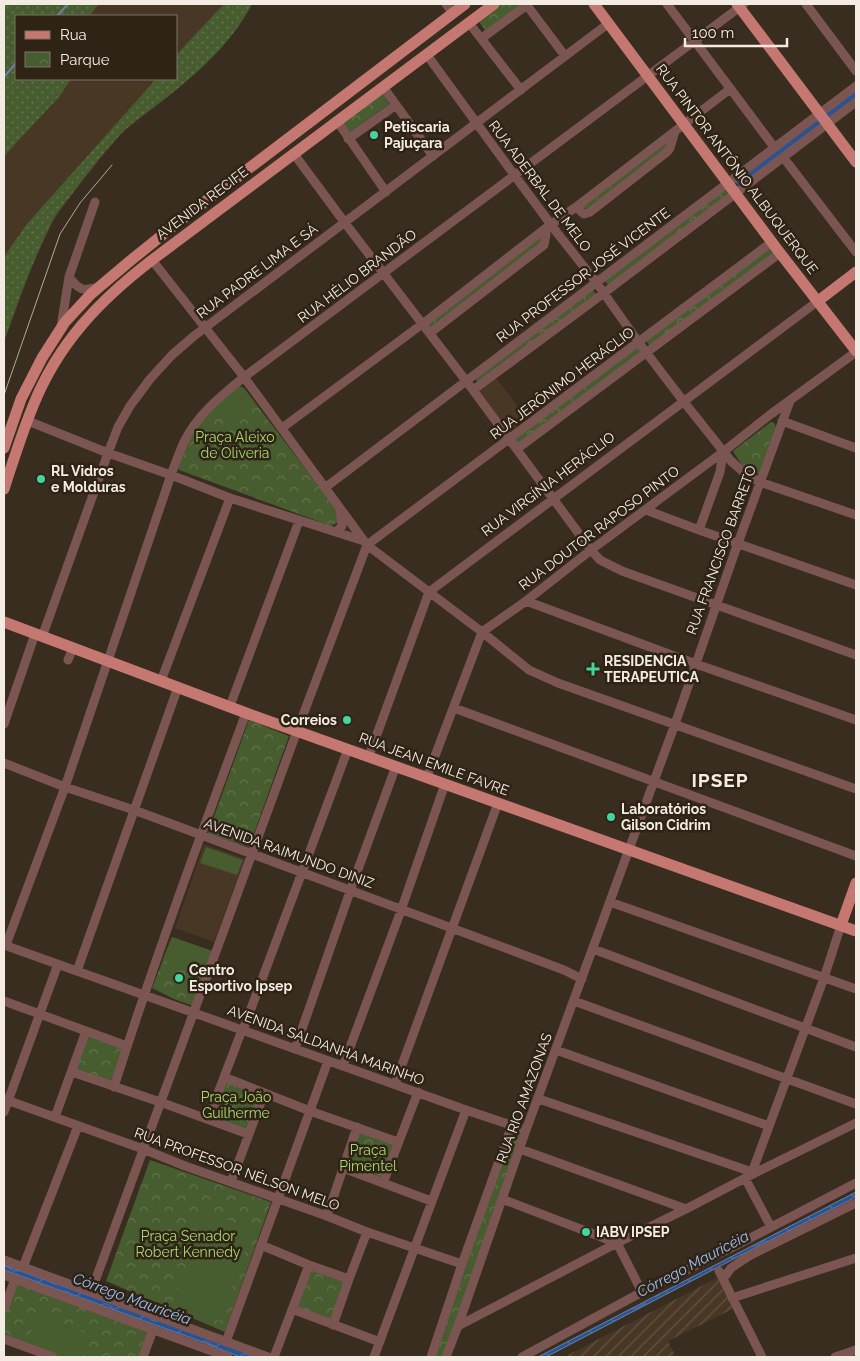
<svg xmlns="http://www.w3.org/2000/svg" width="860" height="1361" viewBox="0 0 860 1361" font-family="Raleway,sans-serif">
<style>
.built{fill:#473724;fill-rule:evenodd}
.industrial{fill:url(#industrial-furrows)}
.grass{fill:url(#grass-dots)}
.park{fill:url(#park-crowns)}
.garden{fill:#475c2f}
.water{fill:url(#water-waves);stroke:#6681aa}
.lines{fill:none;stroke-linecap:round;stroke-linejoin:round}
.stream{stroke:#6681aa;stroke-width:2}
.canal{stroke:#295392;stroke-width:7}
.minor{stroke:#7b5552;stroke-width:9}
.major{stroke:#c47871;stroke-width:11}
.tram{stroke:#b2a89e;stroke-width:1}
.poi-dot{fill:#43d4a0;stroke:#2f2316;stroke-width:2}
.labels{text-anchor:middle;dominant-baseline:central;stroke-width:5;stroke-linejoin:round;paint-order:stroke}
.poi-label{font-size:14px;font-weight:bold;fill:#f4ece3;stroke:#2f2316;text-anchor:start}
.street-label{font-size:14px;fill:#f4ece3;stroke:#2f2316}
.park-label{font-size:14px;fill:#a8d970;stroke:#2f2316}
.water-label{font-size:15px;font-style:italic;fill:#9dc1f7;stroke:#2f2316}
.district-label{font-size:19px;font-weight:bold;letter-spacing:1px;fill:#f4ece3;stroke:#2f2316}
</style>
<defs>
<pattern id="industrial-furrows" width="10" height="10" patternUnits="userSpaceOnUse" patternTransform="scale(1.25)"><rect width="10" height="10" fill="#473724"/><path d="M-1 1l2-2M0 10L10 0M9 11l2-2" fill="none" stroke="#625444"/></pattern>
<pattern id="grass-dots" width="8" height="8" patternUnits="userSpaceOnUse" patternTransform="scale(1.25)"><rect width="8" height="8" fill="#475c2f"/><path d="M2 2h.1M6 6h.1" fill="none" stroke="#62744d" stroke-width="1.8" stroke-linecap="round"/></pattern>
<pattern id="park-crowns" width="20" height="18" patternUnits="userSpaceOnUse" patternTransform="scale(1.25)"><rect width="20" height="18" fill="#475c2f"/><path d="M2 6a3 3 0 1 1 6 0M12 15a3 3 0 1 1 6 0" fill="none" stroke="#62744d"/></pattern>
<pattern id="water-waves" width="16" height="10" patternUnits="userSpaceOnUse" patternTransform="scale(1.25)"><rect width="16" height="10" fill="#295392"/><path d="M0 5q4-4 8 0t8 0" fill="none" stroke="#496ca1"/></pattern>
</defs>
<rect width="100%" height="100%" fill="#392d1f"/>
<path class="built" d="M4 4H252L239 24 223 46 208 61 174 92 121 134 80 184 53 221 30 272 4 342ZM16 16H176V79H16Z
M496 378 527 418 511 431H509L480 392V389Z
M204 844 245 859 214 942 175 928Z"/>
<path class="industrial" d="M717 1278 733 1309 668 1341 676 1357H564Z"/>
<path class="grass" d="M4 4H99L89 16H16V79H71L59 97 4 156Z
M224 4H252C232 43 196 75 162 101 148 112 132 122 120 135 103 153 87 174 72 194 65 203 57 212 52 222 33 260 18 301 4 342V260L6 254 26 225 156 79H176V55Z"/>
<path class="park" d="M498 4H520L518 7 486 31 479 22Z
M381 92 389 104 350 132 342 121Z
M672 134 666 150 589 208H583V205Z
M725 185 731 192 609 286 604 280Z
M545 229 543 245 432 331 426 323Z
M770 245 776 254 651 347 644 339Z
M591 288 596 294 478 382 474 378Z
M637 346 642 352 518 448 511 440Z
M239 386 244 388 336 509 338 522 331 526 179 470 177 466 198 422Z
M771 422 774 423 776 427 759 474C745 470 740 463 733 451Z
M249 720 289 736 249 847 208 833Z
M172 937 212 951 193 1006 174 999 152 988Z
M87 1034 124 1048 112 1084 74 1070Z
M224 1080 262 1094 247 1132 211 1116Z
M356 1129 396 1143 379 1185 342 1171Z
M514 1129 524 1132 443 1357H434Z
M150 1160 271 1202 225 1332 106 1281Z
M307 1268 346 1281 332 1324 291 1310Z
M16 1283 150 1330 141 1357H57L4 1338V1313Z"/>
<path class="garden" d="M242 389 256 407 229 427 216 409Z
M206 847 243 860 237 875 200 863Z
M172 937 212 951 203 978 163 959Z
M204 1212 253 1229 220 1321 173 1303Z
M37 1315 91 1335 83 1357H62L27 1344Z"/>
<path class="water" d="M856 1192V1196L852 1199 749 1251 546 1357H538Z
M4 1265 207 1338 256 1357H240L205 1343 4 1270Z"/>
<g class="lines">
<path class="stream" d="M4 6 6 4
M57 16 68 4
M4 77 16 63"/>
<path class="canal" d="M738 181 800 138 856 95"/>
<path class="minor" d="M446 4 453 13
M526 4 565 56
M667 4 774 147
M806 4 856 71
M469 23 521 90
M482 38 527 5
M427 55 515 176 558 234 596 282 639 343 684 402 731 461 747 475 760 482 856 515
M383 87 433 156
M337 121 386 192
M348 139 396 105
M294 154 345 223 473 390 591 550 600 560 622 571 856 655
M783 157 856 252
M576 207 584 214 590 212 667 152 670 148 675 131
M152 260 244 377 367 545 482 632 529 670 558 683 856 789
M69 277C80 291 82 291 98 287
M61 327 69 277 95 202
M430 333 544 245 546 234V228
M473 390 604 293 856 102
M28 421 108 453 171 475 230 498 364 541
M782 421 856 448
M282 428 425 322 546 228 576 207 730 89
M517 449 780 253
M326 487 856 86
M646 510 699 530 856 585
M699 530 720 472 723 452
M332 531 336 532 342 526 340 509
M367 545 772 242
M526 601 696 664 856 720
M42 637 108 453 118 427 130 406 150 379 172 355 194 336 609 23
M68 660 73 648
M161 681 230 498
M230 706 299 521
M454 708 856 856
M4 724 35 634
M369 756 429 592 818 301
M4 763 65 787 134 810 516 952 564 970 582 979
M427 777 482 632 526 601 591 550 723 452 771 414 856 352
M610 902 856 989
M4 945 466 1110 526 1130
M6 945 65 787 171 475C175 464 179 453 184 442 197 415 221 396 244 377L744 4
M593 949 856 1047
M77 971 178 687
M4 1001 127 1046
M574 1001 856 1104
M243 1030 348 749
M295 1049 353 883 396 766
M556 1050 769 1126
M343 1066 399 916 445 784
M72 1072 160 1102 248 1134
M224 1077 310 1111 398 1142
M395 1084 498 803
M114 1087C154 961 200 837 246 713
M4 1099 143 1149 185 1166 327 1216 367 1232 462 1264
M539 1099 752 1172
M4 1112 58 964
M55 1117 86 1031
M208 1119 242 1030
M520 1149 686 1209
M343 1168 431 1201
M751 1175 824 978 841 925
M745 1178 771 1227
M231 1182 264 1094
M383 1183 418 1092
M502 1199 617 1243 642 1292
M327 1216 357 1127
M261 1245 309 1265 349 1279
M4 1260 268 1357
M23 1267 78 1126
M719 1271 762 1357
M4 1275 228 1357
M723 1279 731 1268 749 1256 856 1203
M91 1292 297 731 367 545
M732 1298 856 1258
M4 1309 15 1279
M292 1309 380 1342
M333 1325 349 1279 367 1232
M458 1326 617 1243 686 1209 751 1175 856 1123
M4 1339 53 1357
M226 1342 328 1061
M143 1357 153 1330
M274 1357 309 1265
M374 1357 466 1110
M431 1357 462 1264 512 1125
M446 1357 458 1326 526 1130 675 724 738 543 790 401
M522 1357 642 1292 735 1246 856 1183
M835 1357 856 1350"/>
<path class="major" d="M594 4 780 253 856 351
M737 4 856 162
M818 301 856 272
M4 448 21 399 42 358 65 322 91 294 130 261 181 220 465 4
M4 489C13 461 22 433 33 406 58 343 100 300 152 260L494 4
M4 622 246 713 856 931
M841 925 856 883"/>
<path class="tram" d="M4 395 60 234 80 203 112 165"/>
</g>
<g class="poi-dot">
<circle cx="374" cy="135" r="5"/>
<circle cx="41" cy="479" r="5"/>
<path d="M590.5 661.5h5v5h5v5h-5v5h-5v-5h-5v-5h5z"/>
<circle cx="347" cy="720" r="5"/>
<circle cx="611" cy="817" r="5"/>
<circle cx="179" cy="978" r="5"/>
<circle cx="586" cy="1232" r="5"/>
</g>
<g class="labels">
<g class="poi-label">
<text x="384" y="127">Petiscaria<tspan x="384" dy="16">Pajuçara</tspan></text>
<text x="51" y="471">RL Vidros<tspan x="51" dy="16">e Molduras</tspan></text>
<text x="604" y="661">RESIDENCIA<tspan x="604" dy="16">TERAPEUTICA</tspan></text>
<text x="337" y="720" text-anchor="end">Correios</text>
<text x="621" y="809">Laboratórios<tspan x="621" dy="16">Gilson Cidrim</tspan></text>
<text x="189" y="970">Centro<tspan x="189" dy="16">Esportivo Ipsep</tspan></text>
<text x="596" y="1232">IABV IPSEP</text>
</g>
<g class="street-label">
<text transform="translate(737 169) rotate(53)">RUA PINTOR ANTÔNIO ALBUQUERQUE</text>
<text transform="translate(540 186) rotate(53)">RUA ADERBAL DE MELO</text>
<text transform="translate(202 203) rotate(-37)">AVENIDA RECIFE</text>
<text transform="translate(257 271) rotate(-37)">RUA PADRE LIMA E SÁ</text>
<text transform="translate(583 275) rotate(-37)">RUA PROFESSOR JOSÉ VICENTE</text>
<text transform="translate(357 276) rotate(-37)">RUA HÉLIO BRANDÃO</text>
<text transform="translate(562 383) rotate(-37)">RUA JERÔNIMO HERÁCLIO</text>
<text transform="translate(548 484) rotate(-37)">RUA VIRGÍNIA HERÁCLIO</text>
<text transform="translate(599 528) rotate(-37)">RUA DOUTOR RAPOSO PINTO</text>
<text transform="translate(721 550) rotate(-70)">RUA FRANCISCO BARRETO</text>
<text transform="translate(434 764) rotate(20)">RUA JEAN EMILE FAVRE</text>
<text transform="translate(289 853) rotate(20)">AVENIDA RAIMUNDO DINIZ</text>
<text transform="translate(326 1045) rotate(20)">AVENIDA SALDANHA MARINHO</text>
<text transform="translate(524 1098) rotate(-70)">RUA RIO AMAZONAS</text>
<text transform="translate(237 1169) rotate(20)">RUA PROFESSOR NÉLSON MELO</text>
</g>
<g class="park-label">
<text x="235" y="437">Praça Aleixo<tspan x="235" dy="16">de Oliveria</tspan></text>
<text x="236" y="1097">Praça João<tspan x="236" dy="16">Guilherme</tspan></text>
<text x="368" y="1150">Praça<tspan x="368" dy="16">Pimentel</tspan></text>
<text x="188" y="1236">Praça Senador<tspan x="188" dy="16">Robert Kennedy</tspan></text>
</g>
<g class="water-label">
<text transform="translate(693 1264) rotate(-28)">Córrego Mauricéia</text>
<text transform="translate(132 1299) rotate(20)">Córrego Mauricéia</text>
</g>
<g class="district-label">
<text x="720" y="780">IPSEP</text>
</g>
</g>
<rect width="860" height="1361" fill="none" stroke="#f4ece3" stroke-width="10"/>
<rect x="15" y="15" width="162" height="65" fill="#2f2316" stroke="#7e7368"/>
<rect x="25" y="31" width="25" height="8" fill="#c47871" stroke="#7e7368"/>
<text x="60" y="40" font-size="15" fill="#f4ece3">Rua</text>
<rect x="25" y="52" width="25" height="15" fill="url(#park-crowns)" stroke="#7e7368"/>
<text x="60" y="65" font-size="15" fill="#f4ece3">Parque</text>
<path d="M685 38v8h102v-8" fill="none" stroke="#f4ece3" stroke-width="2.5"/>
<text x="692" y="38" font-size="15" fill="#f4ece3" stroke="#2f2316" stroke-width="4" paint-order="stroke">100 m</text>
</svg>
